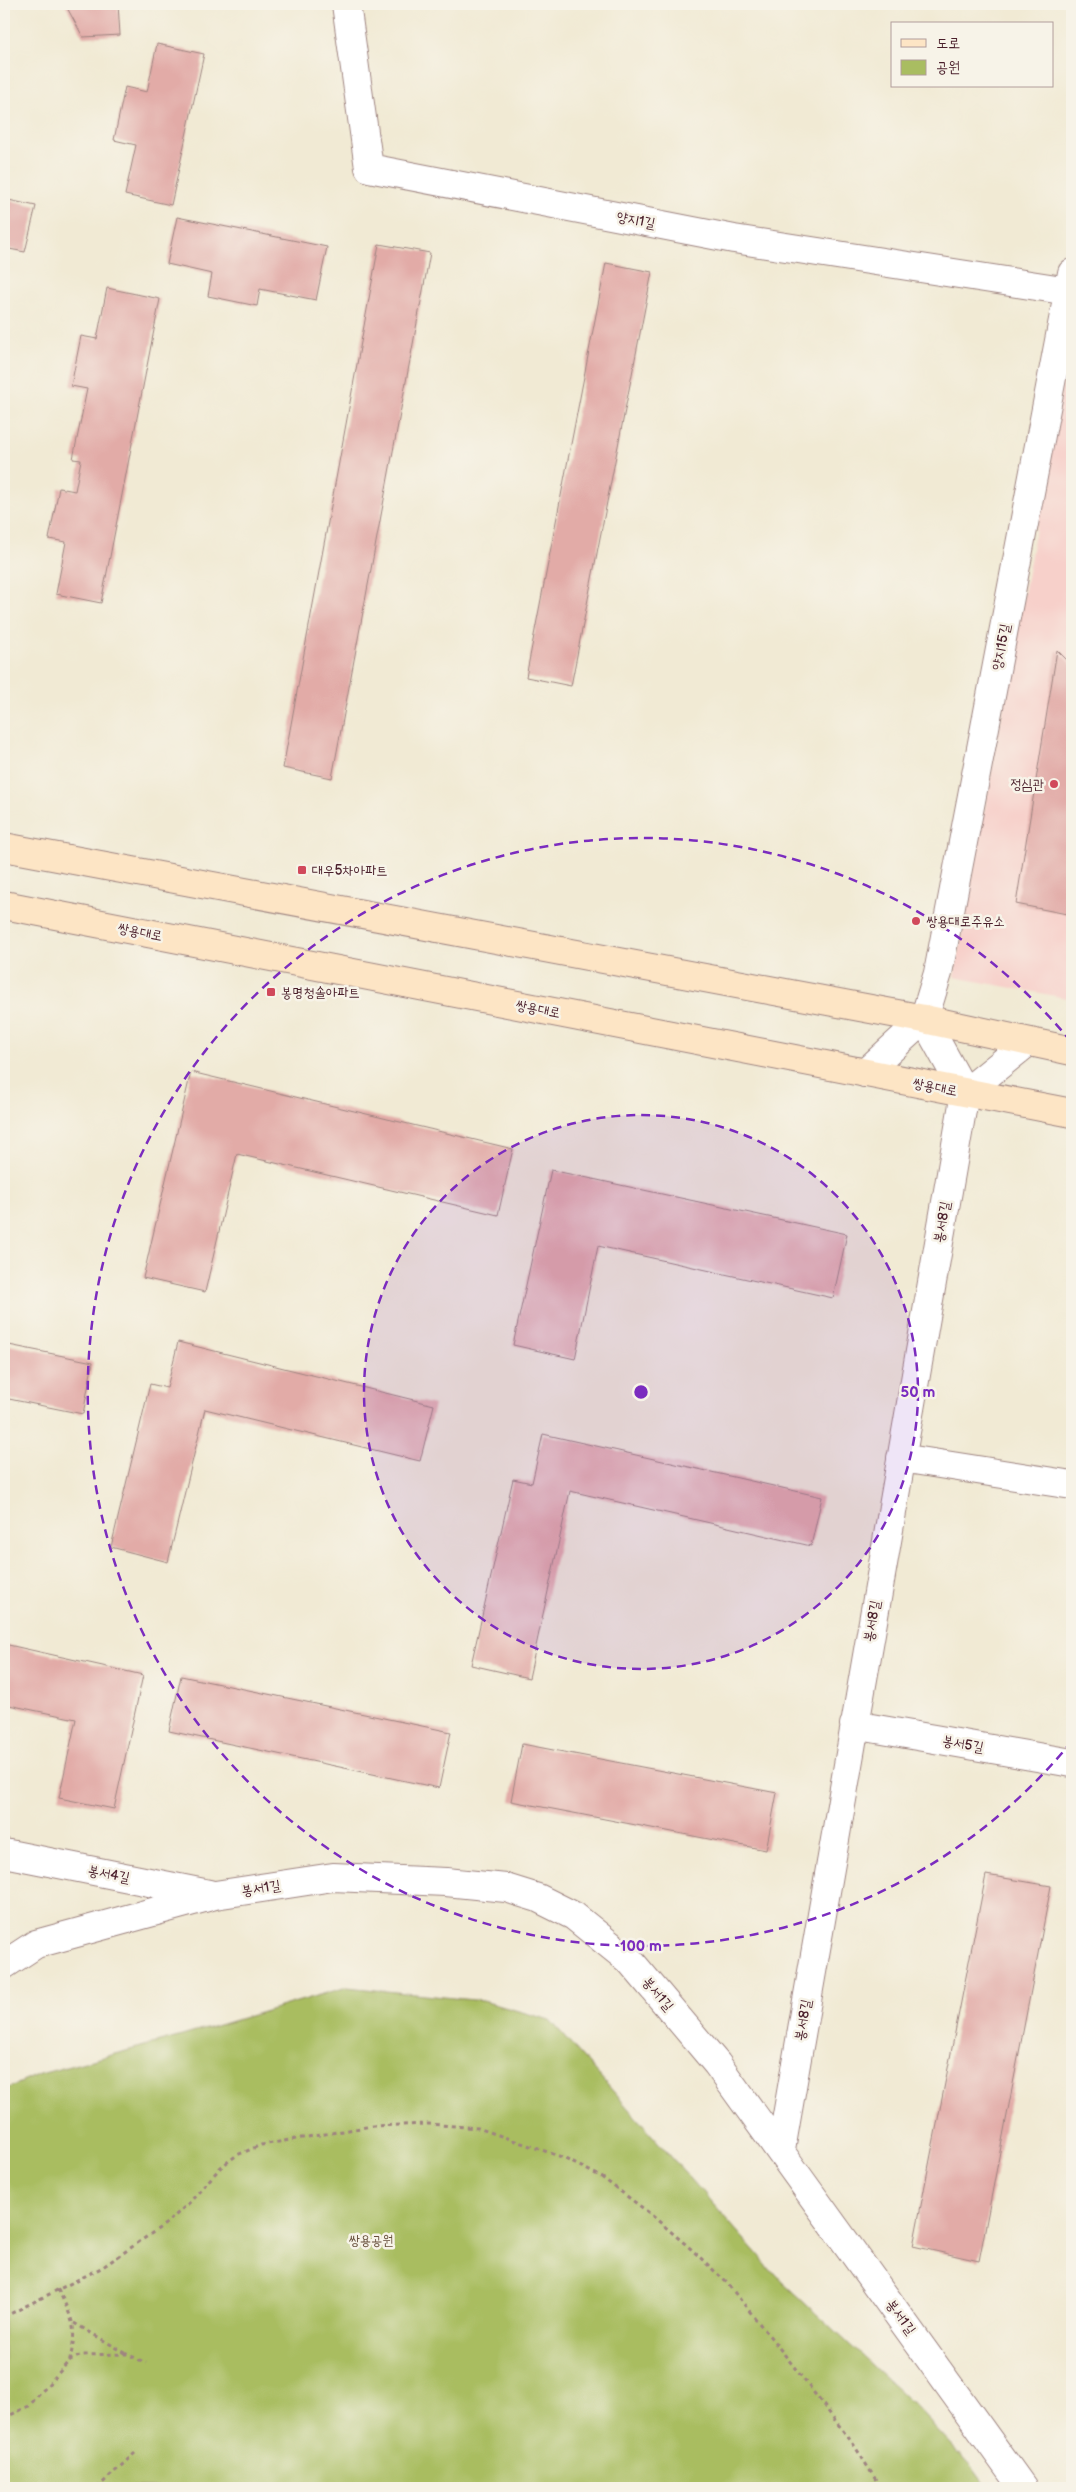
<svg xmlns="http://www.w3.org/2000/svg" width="1076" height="2492" viewBox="0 0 1076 2492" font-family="'Balsamiq Sans','Poor Story',sans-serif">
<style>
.built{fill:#f7d0ca}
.green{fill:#a9bd61;stroke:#7a6e46}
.building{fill:#e2aba7}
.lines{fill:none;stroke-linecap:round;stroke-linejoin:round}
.minor-casing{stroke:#9e8480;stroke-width:30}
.secondary-casing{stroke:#9e8480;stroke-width:30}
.path{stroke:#9e8480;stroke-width:3;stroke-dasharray:4 4;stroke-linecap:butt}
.minor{stroke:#fff;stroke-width:28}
.secondary{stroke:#fde5c5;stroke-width:28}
.ring{fill:none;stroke:#7b2cbf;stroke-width:2.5;stroke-dasharray:9 6}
.poi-dot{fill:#d1495b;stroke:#f7f3e8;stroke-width:2}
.labels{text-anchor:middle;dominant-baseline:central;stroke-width:5;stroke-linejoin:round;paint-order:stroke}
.street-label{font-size:14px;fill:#4a1f2b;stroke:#f7f3e8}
.poi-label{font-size:14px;fill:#4a1f2b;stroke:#f7f3e8;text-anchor:start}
.park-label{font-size:14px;fill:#664e3b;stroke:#f7f3e8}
.centre{fill:#7b2cbf;stroke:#f7f3e8;stroke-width:2.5}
.ring-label{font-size:15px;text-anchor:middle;font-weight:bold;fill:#7b2cbf;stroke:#f7f3e8;stroke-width:5;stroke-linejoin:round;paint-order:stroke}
</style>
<rect width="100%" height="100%" fill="#f7f3e8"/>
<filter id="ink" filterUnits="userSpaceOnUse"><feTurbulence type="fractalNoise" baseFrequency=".02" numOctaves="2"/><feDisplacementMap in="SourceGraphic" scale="10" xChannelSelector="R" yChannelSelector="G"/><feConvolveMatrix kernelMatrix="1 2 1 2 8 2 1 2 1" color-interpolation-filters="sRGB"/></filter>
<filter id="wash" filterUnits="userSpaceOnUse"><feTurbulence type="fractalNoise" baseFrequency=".0096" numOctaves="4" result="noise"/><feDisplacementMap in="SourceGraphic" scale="20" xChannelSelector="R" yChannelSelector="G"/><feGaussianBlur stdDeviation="1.12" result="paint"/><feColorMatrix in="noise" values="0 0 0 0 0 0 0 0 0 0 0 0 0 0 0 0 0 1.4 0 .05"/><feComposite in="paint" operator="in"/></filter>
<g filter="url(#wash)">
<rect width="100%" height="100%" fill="#f1ead4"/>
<path class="built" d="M1072 331V999L954 977Z"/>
<path class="green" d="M347 1987 483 2001 550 2020 782 2282 904 2395 973 2467 988 2488H4V2090L40 2074 182 2036Z"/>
<g id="blocks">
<path class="building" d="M65 4H118L120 35 83 37Z
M157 44 204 54 171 205 125 195 136 145 114 140 125 87 147 92Z
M4 199 36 206 25 252 4 248Z
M177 217 327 247 316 300 260 289 257 306 208 296 212 274 167 264Z
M379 244 430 253 332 778 283 768Z
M606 263 652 272 571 686 526 677Z
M107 288 160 299 101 603 56 594 66 542 49 539 59 488 75 491 81 460 73 459 87 389 71 386 81 336 97 339Z
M1057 650 1072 665V915L1016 904Z
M191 1072 513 1149 498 1215 237 1154 205 1292 143 1278Z
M551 1170 847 1234 833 1298 598 1246 575 1359 513 1345Z
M178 1342 434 1405 420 1461 205 1409 168 1562 111 1547 150 1384 167 1388Z
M4 1344 93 1362 83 1414 4 1398Z
M543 1434 822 1497 811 1546 570 1491 529 1678 471 1665 513 1479 532 1483Z
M4 1644 143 1675 114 1809 59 1798 76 1719 4 1704Z
M181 1676 451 1732 439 1788 169 1731Z
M522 1744 777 1793 766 1850 511 1801Z
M986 1875 1051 1886 979 2261 913 2246Z"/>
</g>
</g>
<g filter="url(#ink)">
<use href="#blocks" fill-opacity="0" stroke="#9e8480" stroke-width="1"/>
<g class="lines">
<defs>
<path id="minor" d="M346 4 369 168 734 239 1069 291
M924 1019 938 973 1072 273
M924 1019 965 1093
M865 1073 924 1019
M965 1093 1028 1042
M901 1458 1072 1485
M854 1725 1072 1763
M4 1853 209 1894
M4 1965 36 1944 215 1895 333 1877 446 1882 506 1888 538 1898 574 1916 631 1962 717 2064 1023 2488
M781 2150 965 1093"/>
<path id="secondary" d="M4 847 924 1019 1072 1051
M4 905 1072 1113"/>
</defs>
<use href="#minor" class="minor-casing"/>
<use href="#secondary" class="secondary-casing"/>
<path class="path" d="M58 2289C72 2319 78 2326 70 2359
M4 2317 103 2267 168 2222 189 2203 221 2167 237 2155 261 2145 372 2126 429 2124 478 2128 559 2156 600 2176 648 2212 691 2249 726 2282 788 2359 854 2445 881 2488
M74 2323 127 2354
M4 2418 29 2406 70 2360 82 2355 127 2354 146 2363
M97 2488 135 2453"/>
<use href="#minor" class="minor"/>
<use href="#secondary" class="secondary"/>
</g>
</g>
<circle cx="641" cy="1392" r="277" fill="#7b2cbf" fill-opacity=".12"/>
<g class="ring">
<circle cx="641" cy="1392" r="277"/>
<path d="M1072 1741A554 554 0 1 1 1072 1043"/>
</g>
<g class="poi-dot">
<circle cx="1054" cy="784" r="5"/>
<rect x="297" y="865" width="10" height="10" rx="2.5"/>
<circle cx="916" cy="921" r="5"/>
<rect x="266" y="987" width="10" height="10" rx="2.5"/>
</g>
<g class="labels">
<g class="street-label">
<text transform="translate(636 220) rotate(11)">양지1길</text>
<text transform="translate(1001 647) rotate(-79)">양지15길</text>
<text transform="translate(140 932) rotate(11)">쌍용대로</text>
<text transform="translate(538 1009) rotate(11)">쌍용대로</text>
<text transform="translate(935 1087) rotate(11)">쌍용대로</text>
<text transform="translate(942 1222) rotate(-80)">봉서8길</text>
<text transform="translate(872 1621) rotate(-80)">봉서8길</text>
<text transform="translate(963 1744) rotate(10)">봉서5길</text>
<text transform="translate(109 1874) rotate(11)">봉서4길</text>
<text transform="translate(261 1888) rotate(-9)">봉서1길</text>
<text transform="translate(658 1994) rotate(50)">봉서1길</text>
<text transform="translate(803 2020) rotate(-80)">봉서8길</text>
<text transform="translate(901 2317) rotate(54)">봉서1길</text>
</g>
<g class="poi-label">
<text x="1044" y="784" text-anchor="end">정심관</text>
<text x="312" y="870">대우5차아파트</text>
<text x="926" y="921">쌍용대로주유소</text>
<text x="281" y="992">봉명청솔아파트</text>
</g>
<g class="park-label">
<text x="371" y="2240">쌍용공원</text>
</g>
</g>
<circle cx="641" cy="1392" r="8" class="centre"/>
<g class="ring-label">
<text x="918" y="1397">50 m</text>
<text x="641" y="1951">100 m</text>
</g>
<rect width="1076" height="2492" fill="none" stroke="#f7f3e8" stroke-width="20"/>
<rect x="891" y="22" width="162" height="65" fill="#f7f3e8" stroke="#b29e9c"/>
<rect x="901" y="39" width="25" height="8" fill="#fde5c5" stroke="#b29e9c"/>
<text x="936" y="48" font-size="15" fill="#4a1f2b">도로</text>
<rect x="901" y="60" width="25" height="15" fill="#a9bd61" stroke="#b29e9c"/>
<text x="936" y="72" font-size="15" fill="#4a1f2b">공원</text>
</svg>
